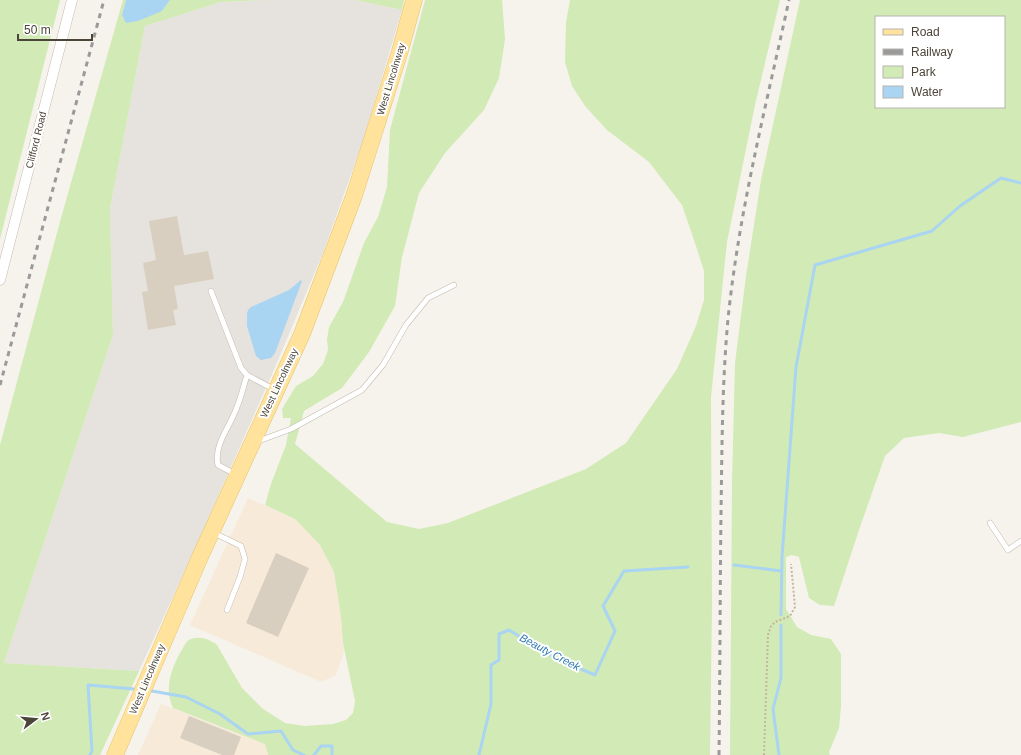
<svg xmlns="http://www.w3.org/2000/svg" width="1021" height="755" viewBox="0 0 1021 755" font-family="Helvetica,sans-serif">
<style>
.commercial{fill:#f7ead8}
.industrial{fill:#e6e2dd}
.green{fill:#d2eab5;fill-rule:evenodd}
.water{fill:#a9d4f2}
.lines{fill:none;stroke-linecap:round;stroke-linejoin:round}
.stream{stroke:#a9d4f2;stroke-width:3}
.building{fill:#d8cfc1}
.lane-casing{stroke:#c2bbae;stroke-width:6}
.street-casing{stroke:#c2bbae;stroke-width:11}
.primary-casing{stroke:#e6c16a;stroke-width:17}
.path{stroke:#c4b79f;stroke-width:2;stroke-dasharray:2 2;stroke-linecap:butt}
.lane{stroke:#fff;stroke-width:5}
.street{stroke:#fff;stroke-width:10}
.primary{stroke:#ffe39c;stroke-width:16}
.rail{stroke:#9a9a9a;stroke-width:3;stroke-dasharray:5 5;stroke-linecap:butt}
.labels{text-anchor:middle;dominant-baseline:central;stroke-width:4;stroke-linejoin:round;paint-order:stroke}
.street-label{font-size:10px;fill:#4b4439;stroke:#fff}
.water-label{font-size:11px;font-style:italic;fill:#2e7ab2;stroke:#fff}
</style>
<rect width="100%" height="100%" fill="#f6f3ec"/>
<path class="commercial" d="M248 498 295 519 320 545 334 572 341 617 344 652 336 675 321 682 190 625Z
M161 704 265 744 268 755H138Z"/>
<path class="industrial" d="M268 0H355L402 10 364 138 323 253 273 372 192 555 139 671 4 663 113 335 110 209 145 26 221 2Z"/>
<path class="green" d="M0 0H60L0 239Z
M123 0H126L122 15 162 11 170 0H268L221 2 145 26 110 209 113 335 4 663 139 671 100 755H0V445L61 218Z
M355 0H404L402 10Z
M425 0H502L505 39 499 78 484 110 445 153 419 193 402 257 395 306 369 352 342 388 304 411 295 444 387 522 419 529 448 523 586 469 626 443 677 369 696 326 704 300V271L696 246 682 205 649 162 607 130 585 106 572 86 565 62 566 22 570 0H780L755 105 727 242 711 397 712 604 710 755H268L265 744 173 708C164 689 171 670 180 653 183 649 185 642 189 640 198 635 210 639 217 645L242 688 263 709 285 723 305 726 333 724 346 720 353 713 355 701 343 643 341 617 334 572 320 545 295 519 265 505 271 484 286 445 291 418H283L282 409 296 386 313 376 323 364 328 350 327 340 329 327 343 302 364 243 378 217 387 187 390 130Z
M800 0H1021V422L963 437 939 433 904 438 885 456 859 530 834 606 820 605 809 598 799 557 792 555 786 557V609L797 627 811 635 831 639 841 654V706L839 728 829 752 830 755H730L732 485 735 363 746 276 761 180ZM876 17H1004V107H876Z"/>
<path class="water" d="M126 0H170L162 11 138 21 126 23 122 15Z
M301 280 302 281 275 353 271 358 261 360 256 356 247 326V314L248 310 251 307 289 290Z"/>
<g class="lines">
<path class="stream" d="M734 565 781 571
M781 615 782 557 796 367 815 265 932 231 960 206 1001 178 1021 183
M152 691 186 697 220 714 248 734 281 731 293 750 304 755
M90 755 92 751 88 685 134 689
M314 755 321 746H332V755
M479 755 491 704V665L499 660V634L509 630 557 659 595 675 615 631 603 606 624 571 688 567
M779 755 773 709 781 678V625"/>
</g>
<path class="building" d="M177 216 184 255 208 251 214 279 174 286 178 309 173 310 176 325 148 330 142 292 148 291 143 263 156 260 149 221Z
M276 553 309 568 278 637 246 623Z
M189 716 241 737 234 755H222L180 738Z"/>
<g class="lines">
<defs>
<path id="lane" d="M211 291 241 368 247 375 275 390
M256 442 291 429 362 390 383 365 406 325 428 298 454 285
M235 474 218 465C214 446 227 431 234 414 240 402 243 388 247 375
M990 523 1008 550 1021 541
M214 533 241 546 245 559 240 577 227 610"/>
<path id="street" d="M0 280 72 0"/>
<path id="primary" d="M115 755 200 557 302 334 354 196 400 51 414 0"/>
</defs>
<use href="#lane" class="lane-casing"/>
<use href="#street" class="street-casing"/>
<use href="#primary" class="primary-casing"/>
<path class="path" d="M764 755 768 635 771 626 775 622 790 616 795 607 791 564"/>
<use href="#lane" class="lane"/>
<use href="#street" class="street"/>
<use href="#primary" class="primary"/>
<path class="rail" d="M0 385 104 0
M719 755C720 675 720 594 721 514 722 449 722 384 728 319 739 211 766 106 789 0"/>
</g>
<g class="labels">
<g class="street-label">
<text transform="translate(391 79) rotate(-73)">West Lincolnway</text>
<text transform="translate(36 140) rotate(-76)">Clifford Road</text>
<text transform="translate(279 383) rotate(-65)">West Lincolnway</text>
<text transform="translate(147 679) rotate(-67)">West Lincolnway</text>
</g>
<g class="water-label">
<text transform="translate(550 652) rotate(28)">Beauty Creek</text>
</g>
</g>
<rect x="875" y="16" width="130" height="92" fill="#ffffff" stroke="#b7b4b0"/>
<rect x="883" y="29" width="20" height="6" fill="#ffe39c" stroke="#b7b4b0"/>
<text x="911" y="36" font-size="12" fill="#4b4439">Road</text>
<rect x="883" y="49" width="20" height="6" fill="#9a9a9a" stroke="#b7b4b0"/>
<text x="911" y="56" font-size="12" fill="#4b4439">Railway</text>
<rect x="883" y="66" width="20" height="12" fill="#d2eab5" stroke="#b7b4b0"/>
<text x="911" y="76" font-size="12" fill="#4b4439">Park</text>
<rect x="883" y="86" width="20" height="12" fill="#a9d4f2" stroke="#b7b4b0"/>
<text x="911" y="96" font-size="12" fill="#4b4439">Water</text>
<g transform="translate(36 719) rotate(74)" stroke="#ffffff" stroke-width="3" paint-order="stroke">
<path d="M0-3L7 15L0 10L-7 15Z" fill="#4b4439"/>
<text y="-6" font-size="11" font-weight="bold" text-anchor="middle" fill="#4b4439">N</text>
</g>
<path d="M18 34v6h74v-6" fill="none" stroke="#4b4439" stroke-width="2"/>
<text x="24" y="34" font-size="12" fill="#4b4439" stroke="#ffffff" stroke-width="3" paint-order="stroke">50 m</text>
</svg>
